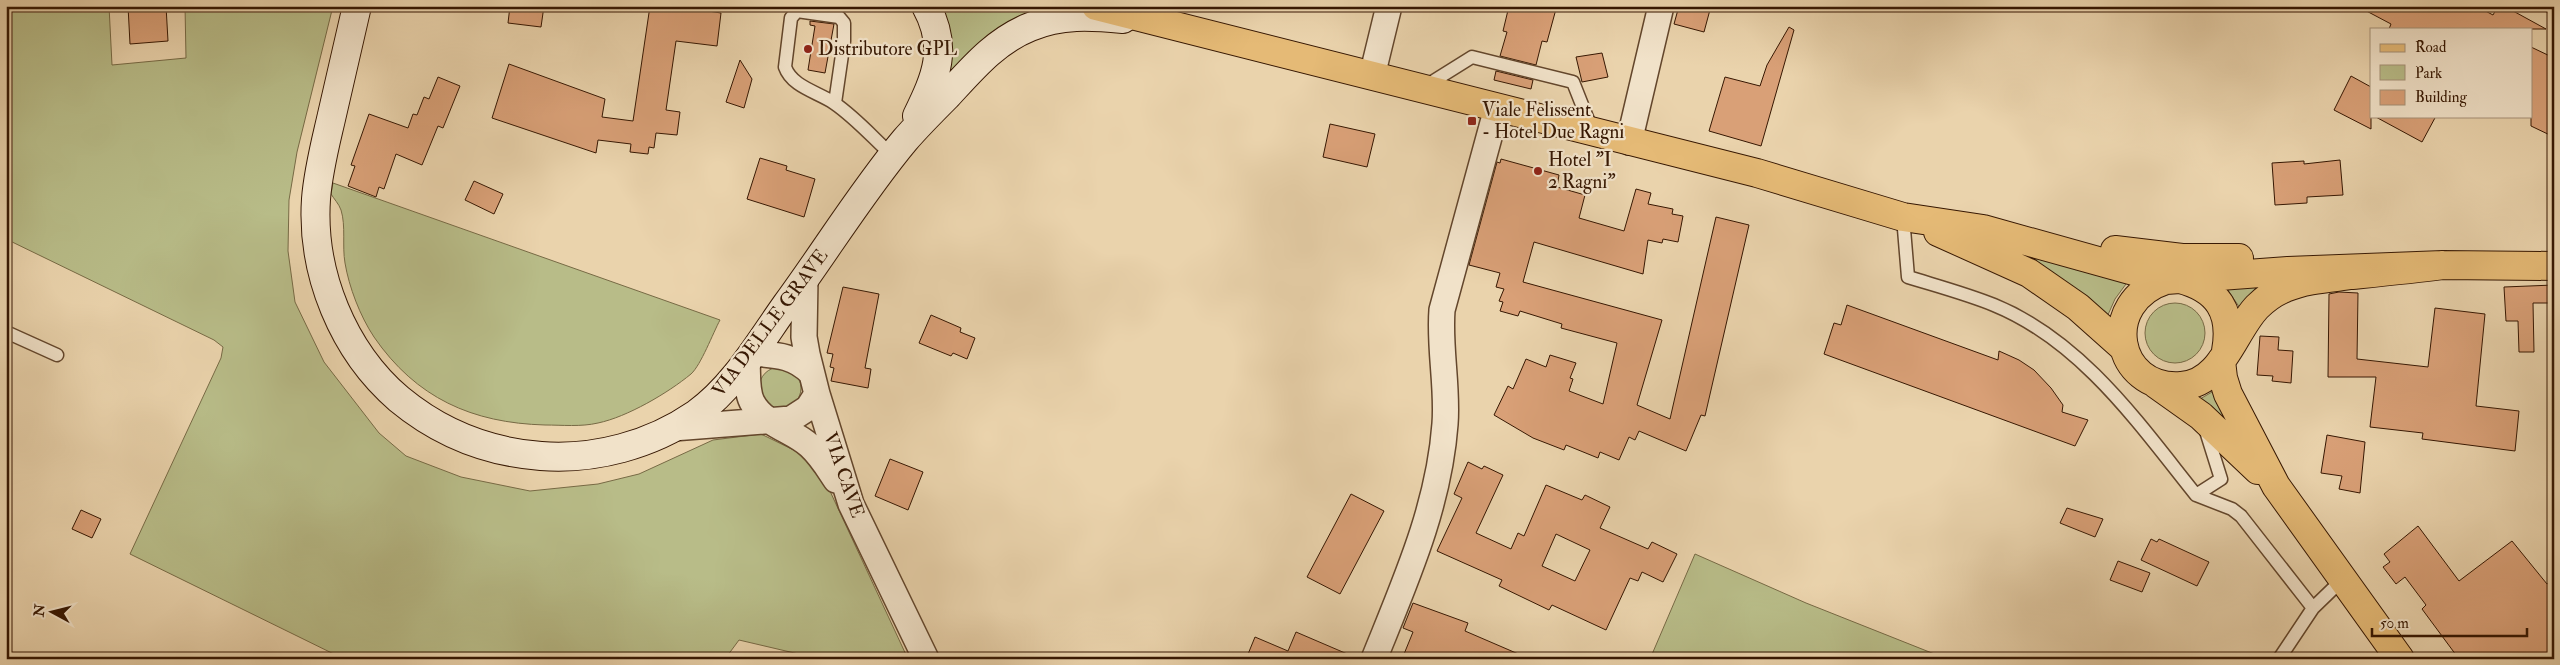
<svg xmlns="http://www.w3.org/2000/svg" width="2560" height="665" viewBox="0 0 2560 665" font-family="'IM FELL Double Pica',serif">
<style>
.green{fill:#b8bc88;stroke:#776a45}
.building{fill:#d9a077;stroke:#361702;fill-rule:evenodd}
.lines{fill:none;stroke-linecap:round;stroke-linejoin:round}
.lane-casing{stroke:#63462c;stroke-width:15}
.street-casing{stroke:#63462c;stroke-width:28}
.secondary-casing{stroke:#361702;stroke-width:30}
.primary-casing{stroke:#361702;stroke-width:30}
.lane{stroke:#f1e2c9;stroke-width:12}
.street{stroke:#f1e2c9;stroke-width:25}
.secondary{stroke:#f1e2c9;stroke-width:28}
.primary{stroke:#e5ba76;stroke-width:28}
.poi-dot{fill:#8f2418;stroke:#f1e2c9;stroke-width:2}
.labels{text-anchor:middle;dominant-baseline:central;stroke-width:4.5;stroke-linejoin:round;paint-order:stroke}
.poi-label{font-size:19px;fill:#361702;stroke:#f1e2c9;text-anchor:start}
.street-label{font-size:19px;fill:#361702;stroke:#f1e2c9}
</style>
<rect width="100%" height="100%" fill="#ead3ac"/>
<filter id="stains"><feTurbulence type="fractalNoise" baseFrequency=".004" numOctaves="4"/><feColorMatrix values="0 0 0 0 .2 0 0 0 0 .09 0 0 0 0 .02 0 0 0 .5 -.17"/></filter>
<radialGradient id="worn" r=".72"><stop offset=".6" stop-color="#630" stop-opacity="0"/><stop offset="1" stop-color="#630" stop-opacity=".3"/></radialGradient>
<path class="green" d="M6 6H109L112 65 186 58 185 6H333L297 152 289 200 288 251 295 302 324 362 379 433 406 456 461 477 530 491 598 484 639 474 713 440 761 434 816 461 908 659H820L739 640 725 659H390L377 654 374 659H344L130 554 221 358 223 347 214 340 6 239Z
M937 6H1013L1032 12 1031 14 952 71H949Z
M333 183 720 320C713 333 701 365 691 374 668 393 627 417 598 423 581 427 562 425 545 425 472 423 416 398 374 337 360 316 349 287 345 263 342 246 346 226 341 210 339 204 334 199 331 194Z
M2031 257 2126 281V284L2115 299 2107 317 2030 261Z
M2267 282 2240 308 2225 286Z
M2145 333a30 30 0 1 1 60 0a30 30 0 1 1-60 0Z
M759 388a21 21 0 1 1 42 0a21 21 0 1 1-42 0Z
M2212 392 2214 393 2229 425 2200 399Z
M1695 554 1806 603 1947 659H1650Z"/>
<path class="building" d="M128 6H166L168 41 130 44Z
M510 6H544L541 27 508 23Z
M650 6H677L721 13 717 46 676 41 666 110 680 112 677 135 656 133 654 148 649 147 648 154 630 152 631 144 598 140 596 153 492 118 509 64 605 99 602 117 633 121Z
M1509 6H1546L1556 9 1547 42 1542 41 1536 65 1500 56 1507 32 1503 31Z
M1679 6H1711L1704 32 1674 24Z
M2357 6H2476L2493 15 2498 6H2504L2546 29H2389L2391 24Z
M810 21 834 24 825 73 808 70 815 26 810 25Z
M1789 27 1794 30 1761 146 1709 131 1725 77 1760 86 1767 65Z
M2531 47 2554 58V137L2531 126Z
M1602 53 1608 77 1582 82 1576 57Z
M740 60 752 79 744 108 726 102Z
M1496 71 1533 80 1531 89 1494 80Z
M2351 76 2371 87V129L2334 110Z
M438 77 460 86 443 128 438 126 422 165 396 154 384 189 379 187 376 197 348 186 355 166 351 165 369 114 408 128 413 114 417 115 424 97 429 99Z
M2374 116H2436L2422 142Z
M1330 124 1375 134 1367 167 1323 157Z
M760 158 787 166 786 170 815 179 804 217 747 199Z
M1501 159 1559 175 1557 187 1585 195 1579 218 1624 231 1636 189 1651 193 1648 204 1673 209 1672 214 1683 216 1678 242 1663 239 1662 243 1648 240 1643 274 1534 242 1523 282 1662 320 1637 405 1670 419 1716 217 1749 225 1705 416 1701 415 1686 451 1639 431 1635 440 1629 437 1619 460 1600 452 1598 458 1566 445 1564 450 1533 438 1494 415 1508 386 1513 389 1526 359 1546 367 1550 355 1576 363 1570 378 1573 379 1569 391 1603 404 1617 343 1561 328 1562 324 1520 311 1518 316 1500 311 1503 302 1499 301 1504 289 1496 287 1500 273 1469 265 1497 162 1500 163Z
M2340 160 2343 195 2307 197V203L2275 205 2272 163 2304 161V164Z
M474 181 503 194 494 214 465 200Z
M2554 285V303H2533L2534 352H2519L2518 321H2506L2504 287Z
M843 287 879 294 865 368 871 369 868 388 831 381 834 368 830 367 833 354 827 353Z
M2339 292 2358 293 2357 359 2428 367 2435 308 2485 314 2476 406 2519 411 2515 451 2422 439 2423 433 2370 427 2376 377H2328L2329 294Z
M1847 305 1998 360 1999 351 2019 360 2034 370 2051 388 2063 405 2062 412 2088 420 2075 446 1824 354 1834 323 1841 325Z
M931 315 961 328 960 332 975 338 967 359 953 353 951 356 919 343Z
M2260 336 2279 337 2278 350 2293 351 2291 383 2272 381 2273 376 2257 375Z
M2327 435 2365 442 2360 493 2339 489 2342 476 2321 473Z
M890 459 923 472 908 510 875 496Z
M1468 462 1482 469 1484 466 1503 475 1476 533 1511 549 1518 533 1524 536 1546 485 1582 500 1585 495 1610 507 1600 528 1648 549 1652 542 1677 554 1663 582 1642 572 1638 581 1630 578 1606 630 1552 605 1549 610 1499 586 1502 580 1437 551 1462 498 1454 494ZM1556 534 1590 550 1575 581 1542 566Z
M1351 494 1384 511 1340 594 1307 577Z
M2067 508 2103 519 2095 537 2060 523Z
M81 510 101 519 92 538 72 529Z
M2418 526 2459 581 2512 541 2547 584 2554 579V659H2459L2422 609 2426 605 2405 577 2396 584 2383 567 2390 562 2384 554Z
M2151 539 2157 542 2159 539 2209 562 2197 586 2141 560Z
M2118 561 2150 573 2142 592 2110 580Z
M1413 603 1468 623 1465 631 1530 659H1402L1413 632 1403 628Z
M1296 632 1359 659H1246L1255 637 1288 651Z"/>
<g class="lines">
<defs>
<path id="lane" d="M2550 6 2554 8
M1424 87 1472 57 1573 82 1592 130
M835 103 844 41V23L839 17 797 11 791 18 785 67C792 87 818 92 834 103 856 118 874 139 893 156
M1903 217 1908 277C1937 286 1967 294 1994 305 2082 341 2139 424 2196 495L2221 479 2205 428
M6 332 57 355
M2196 495 2232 509 2241 516 2313 608 2279 659
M2313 608 2344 578"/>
<path id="street" d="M1372 76 1389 6
M1629 142 1661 6
M805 279 804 337 807 354 817 394 851 504 926 659
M752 353C775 355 794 355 811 373
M747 360C748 374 746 390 752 402 764 425 793 430 810 446 821 456 828 468 836 480
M673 428 791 419 808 408 817 394
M1374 659C1405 582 1439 507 1445 424 1448 387 1439 348 1442 310L1497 108"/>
<path id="secondary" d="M357 6C348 44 340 81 331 119 325 145 318 172 316 199 311 273 343 351 399 399 440 433 488 452 541 456 595 460 651 445 696 414 734 387 759 343 786 305 825 252 863 190 905 140 918 125 933 110 947 96 972 69 995 41 1030 27 1061 14 1091 16 1123 19
M917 116C936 77 949 48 926 6"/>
<path id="primary" d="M1096 6 1757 173 1903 217 1983 229 2166 280
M1938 232 2029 273 2078 307 2124 348
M2115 250 2182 258H2239
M2443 265C2413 269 2382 272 2352 275 2330 278 2306 279 2285 288 2275 292 2265 299 2257 307 2233 332 2222 384 2181 386 2115 391 2098 302 2166 280L2288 271 2443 265 2554 266
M2180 279C2218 289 2233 312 2226 351
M2221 361 2223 378 2228 394 2276 486 2400 659
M2156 384 2201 416 2258 470"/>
</defs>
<use href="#lane" class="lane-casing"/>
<use href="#street" class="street-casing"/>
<use href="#secondary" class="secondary-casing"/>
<use href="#primary" class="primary-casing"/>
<use href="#lane" class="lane"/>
<use href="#street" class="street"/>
<use href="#secondary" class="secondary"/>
<use href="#primary" class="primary"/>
</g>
<g class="poi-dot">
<circle cx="808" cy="49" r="5"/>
<rect x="1467" y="116" width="10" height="10" rx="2.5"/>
<circle cx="1538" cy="171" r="5"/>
</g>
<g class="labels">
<g class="poi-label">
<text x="818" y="49">Distributore GPL</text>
<text x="1482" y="110">Viale Felissent<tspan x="1482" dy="22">- Hotel Due Ragni</tspan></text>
<text x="1548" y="160">Hotel "I<tspan x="1548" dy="22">2 Ragni"</tspan></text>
</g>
<g class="street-label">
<text transform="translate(770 323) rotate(-53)">VIA DELLE GRAVE</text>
<text transform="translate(844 475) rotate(71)">VIA CAVE</text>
</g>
</g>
<rect width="2560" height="665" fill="none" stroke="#ead3ac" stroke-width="25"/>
<rect x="8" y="8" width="2545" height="650" fill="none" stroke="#361702" stroke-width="2.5"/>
<rect x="12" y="12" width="2535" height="640" fill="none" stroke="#361702"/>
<rect x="2370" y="28" width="162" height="90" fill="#f1e2c9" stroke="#a69179"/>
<rect x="2380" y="44" width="25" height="8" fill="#e5ba76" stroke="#a69179"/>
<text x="2415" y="52" font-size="15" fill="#361702">Road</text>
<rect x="2380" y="65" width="25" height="15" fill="#b8bc88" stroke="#a69179"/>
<text x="2415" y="78" font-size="15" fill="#361702">Park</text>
<rect x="2380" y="90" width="25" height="15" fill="#d9a077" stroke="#a69179"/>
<text x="2415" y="102" font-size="15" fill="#361702">Building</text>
<g transform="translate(52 612) rotate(277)" stroke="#f1e2c9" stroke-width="4" paint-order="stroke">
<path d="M0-4L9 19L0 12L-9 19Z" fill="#361702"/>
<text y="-8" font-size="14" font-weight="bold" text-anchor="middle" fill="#361702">N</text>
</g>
<path d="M2372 628v8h155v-8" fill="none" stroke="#361702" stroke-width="2.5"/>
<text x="2380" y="628" font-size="15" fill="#361702" stroke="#f1e2c9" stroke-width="4" paint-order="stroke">50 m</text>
<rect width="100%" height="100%" filter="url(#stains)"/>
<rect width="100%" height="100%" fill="url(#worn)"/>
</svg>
